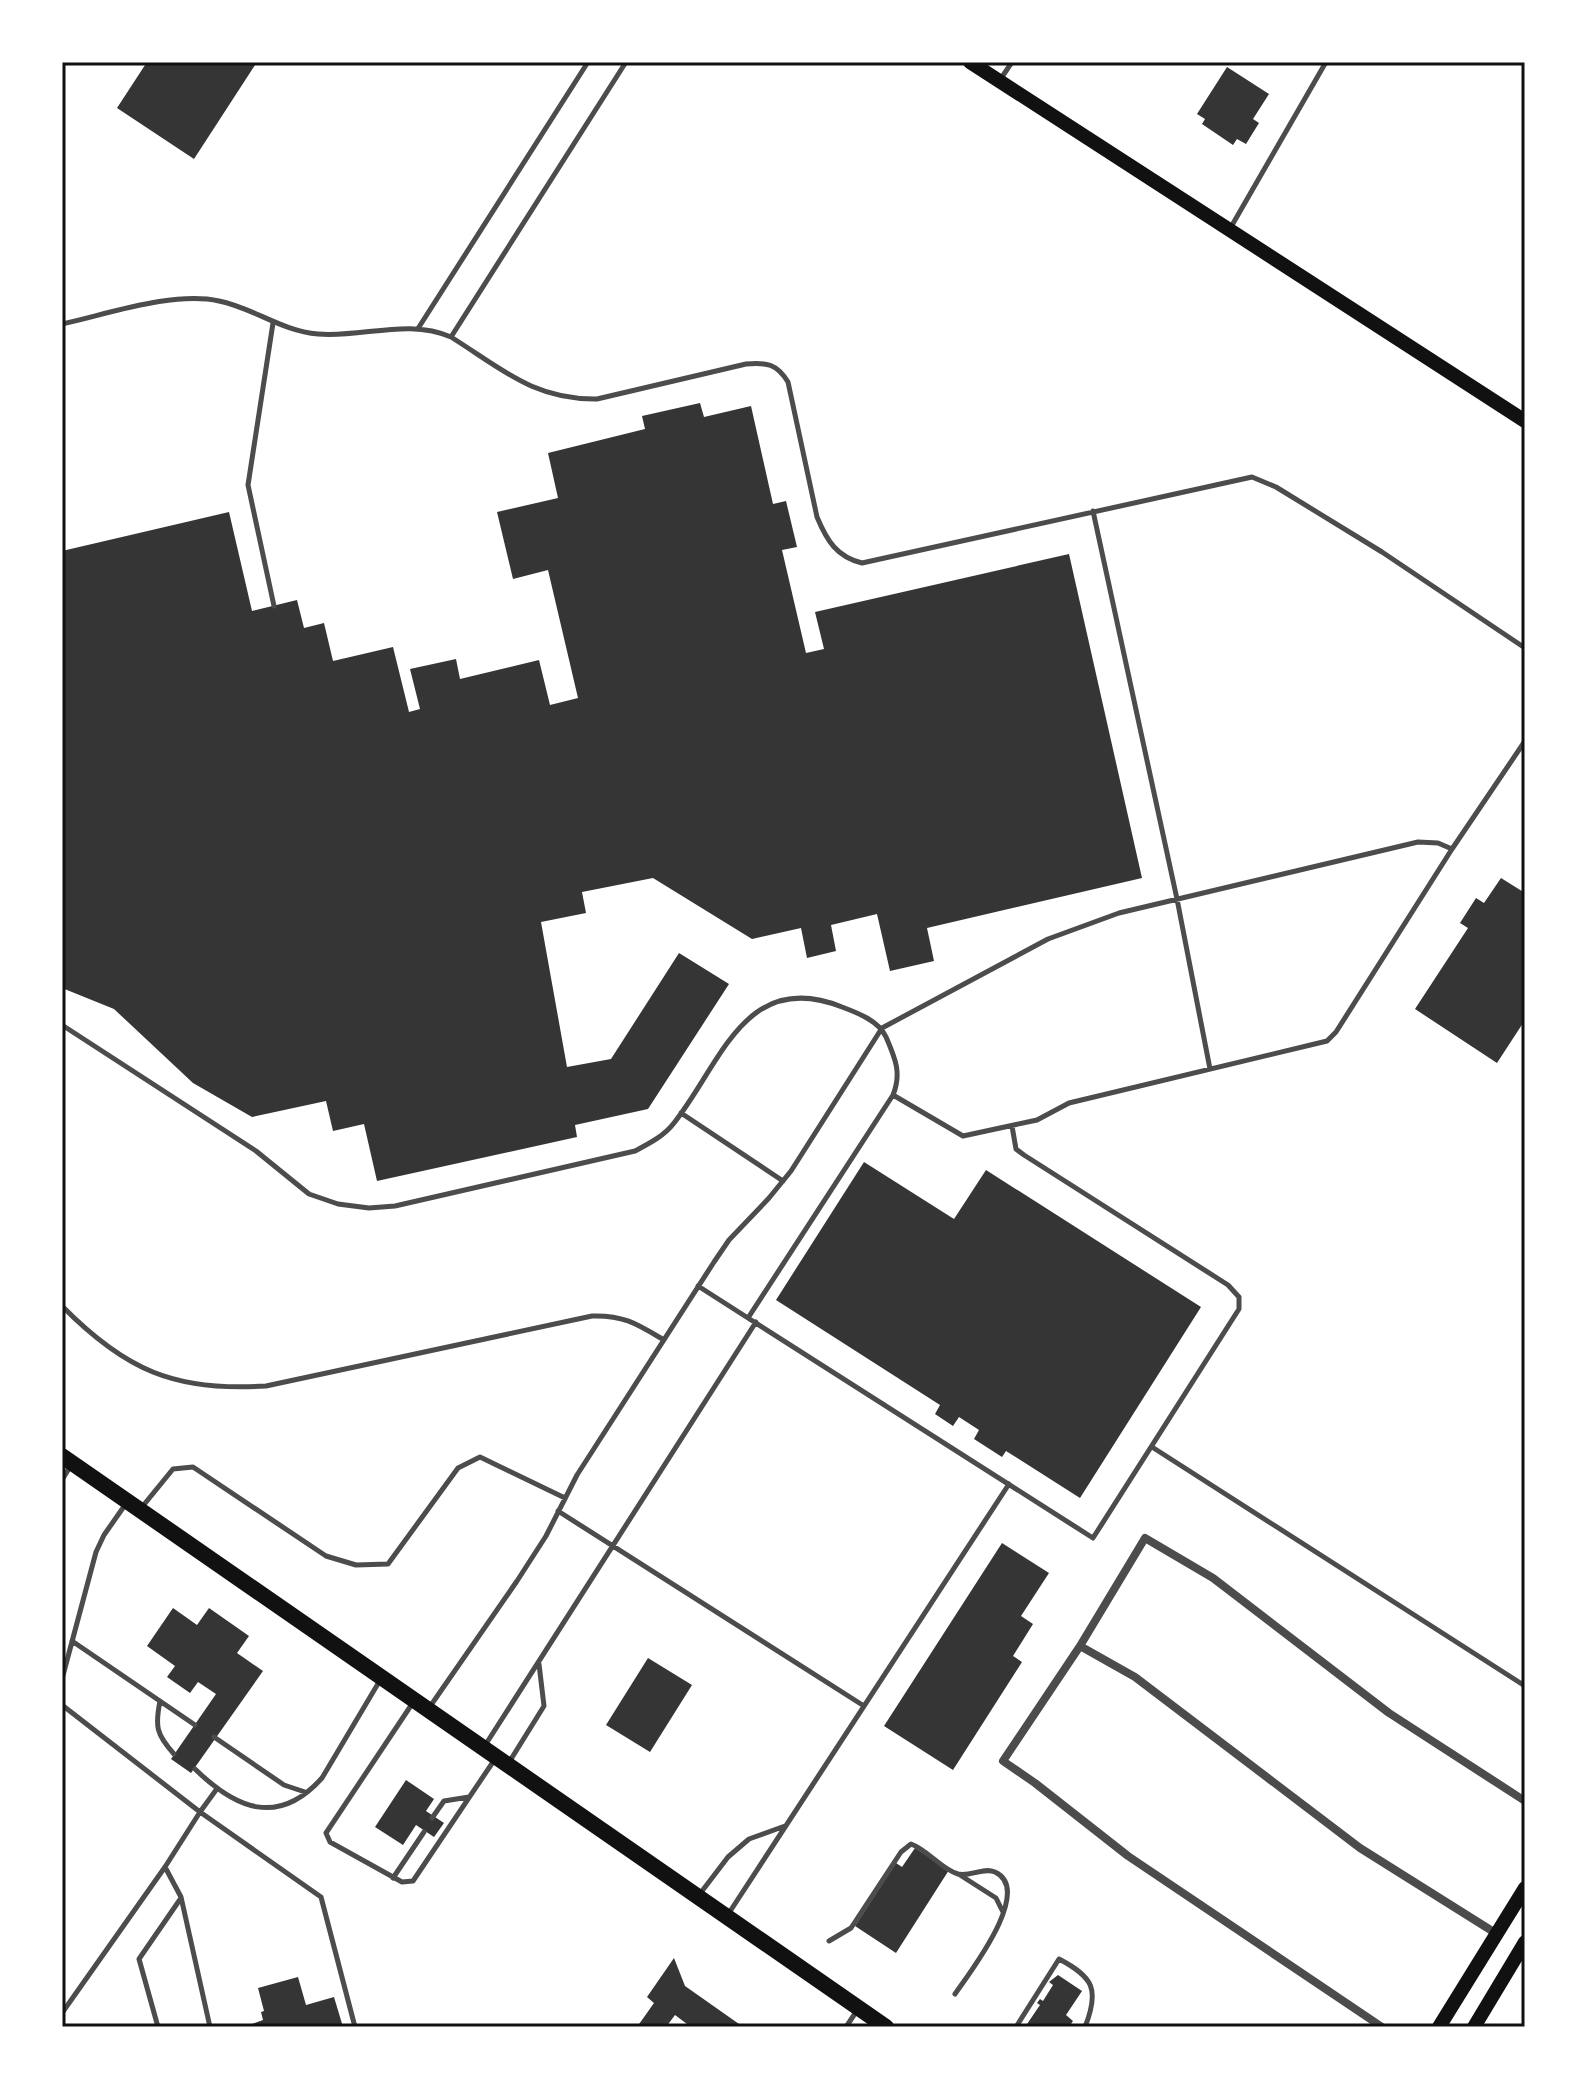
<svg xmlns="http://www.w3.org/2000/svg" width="1587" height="2089" viewBox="0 0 1587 2089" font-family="'Fira Sans Condensed',sans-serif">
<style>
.building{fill:#353535}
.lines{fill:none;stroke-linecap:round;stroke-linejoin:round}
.service{stroke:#4c4c4c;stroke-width:5}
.minor{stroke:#4c4c4c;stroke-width:8}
.secondary{stroke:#111;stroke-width:14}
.primary{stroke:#111;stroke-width:16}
.neatline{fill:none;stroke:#111;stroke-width:3}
</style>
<rect width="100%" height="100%" fill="#fff"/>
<path class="building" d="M147 62H257L194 159 117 108Z
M1227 67 1269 94 1253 119 1259 123 1246 144 1237 139 1233 145 1202 124 1205 119 1197 114Z
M700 403 704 417 751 406 773 504 786 501 797 547 782 550 806 653 824 649 815 612 1069 554 1142 878 927 928 934 961 890 971 877 914 831 925 836 951 807 958 801 928 752 939 653 878 582 892 586 913 541 922 567 1067 611 1059 679 953 729 984 648 1109 575 1125 577 1137 377 1181 364 1124 333 1131 326 1101 252 1117 193 1083 114 1009 62 988V551L229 512 252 611 297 600 304 628 324 623 333 661 393 647 409 712 420 709 410 669 456 659 460 679 539 660 550 705 578 698 548 570 513 579 497 512 558 498 548 453 645 429 642 416Z
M1501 878 1525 893V1020L1497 1063 1415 1009 1468 928 1460 923 1476 898 1484 903Z
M864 1162 954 1219 986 1170 1201 1307 1080 1498 1006 1451 1002 1457 974 1439 979 1430 959 1417 953 1426 935 1414 940 1405 776 1300Z
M1002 1543 1049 1573 1021 1616 1033 1624 1013 1656 1022 1662 953 1770 884 1726Z
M173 1608 197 1625 209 1608 249 1636 237 1653 263 1671 191 1773 171 1759 216 1694 198 1682 190 1693 167 1677 175 1666 147 1646Z
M648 1658 692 1685 650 1752 606 1725Z
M406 1780 434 1799 426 1811 444 1823 434 1837 416 1825 403 1845 375 1827Z
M915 1848 949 1870 896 1953 855 1926 896 1863 902 1867Z
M674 1958 685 1986 739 2024 736 2027H691L675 2015 666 2027H637L654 2003 647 1997Z
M1058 1975 1082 1991 1066 2015 1073 2021 1069 2027H1025L1040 2005 1037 2003 1040 1999 1043 2001 1053 1985 1049 1982Z
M298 1977 306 2005 334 1997 343 2027H253L252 2024 263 2020 261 2012 264 2011 258 1988Z"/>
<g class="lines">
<path class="service" d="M1000 80 1012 62
M1231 227 1326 62
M273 323 248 485 274 606
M62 324C108 314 173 291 219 301 254 308 281 331 318 334 362 338 408 318 451 337 502 369 534 400 597 399L746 364C767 362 777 364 788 382L817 517C827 541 837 557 862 563L1252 477 1276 487 1382 552 1525 648
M419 327 588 62
M451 337 626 62
M1093 511 1177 899 1210 1069
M62 1025 256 1151 309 1194 338 1204 369 1208 395 1206 635 1151C650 1143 664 1136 674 1123 721 1064 745 968 842 1007 858 1013 879 1021 886 1037 895 1058 902 1073 893 1095L963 1136 1037 1120 1069 1103 1327 1041 1336 1032 1452 849
M893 1095 748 1318 1093 1538 1239 1309V1297L1228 1285 1024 1155 1016 1149 1012 1126
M681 1113 783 1181
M698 1286 748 1318
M62 1306C125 1370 175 1392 266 1386L592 1316C624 1315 637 1324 664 1340
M1152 1447 1525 1686
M62 1480 70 1467
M142 1507 173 1469 193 1467 326 1556 356 1565 388 1564 458 1468 480 1457 565 1498
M558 1511 864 1706
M72 1641 195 1725
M62 1679 96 1552 104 1535 125 1505
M160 1701C155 1726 156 1734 174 1754
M412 1704 326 1833 330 1842 402 1882 413 1881 495 1759
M62 1705 200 1812 165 1867 62 2013
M429 1708 517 1581 546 1536 577 1475 714 1262 729 1240 769 1198 791 1171 882 1028 1048 939 1119 913 1418 842 1438 843 1452 849 1525 741
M214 1737 284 1785 305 1792
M484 1747 756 1322
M508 1764 544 1706 539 1664
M195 1769C236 1809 278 1827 322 1778L379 1682
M216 1790 200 1812 321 1897 355 2027
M432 1818 444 1801 469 1797
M165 1867 181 1897 210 2027
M960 1875 996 1898 1003 1912
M393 1878 424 1832
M699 1895 728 1857 749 1839 785 1826
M727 1916 1009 1484
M829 1941 851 1928 901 1852 911 1844C928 1850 941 1869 958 1874 970 1877 983 1867 995 1872 1034 1890 970 1972 955 1994
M158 2027 139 1959 181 1898
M846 2027 858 2009
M1016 2027 1059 1959C1093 1977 1100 1989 1085 2027"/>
<path class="minor" d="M1080 1646 1135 1677 1360 1848 1497 1934
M1382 2027 1128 1856 1035 1783 1003 1761 1080 1646 1145 1538 1213 1578 1389 1713 1525 1801"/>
<path class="secondary" d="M970 62 1525 421
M1439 2027 1525 1888
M1474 2027 1525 1942"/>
<path class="primary" d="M62 1456 886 2027"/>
</g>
<rect width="1587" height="2089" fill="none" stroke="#ffffff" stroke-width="128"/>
<rect x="64" y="64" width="1459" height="1961" class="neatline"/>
</svg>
